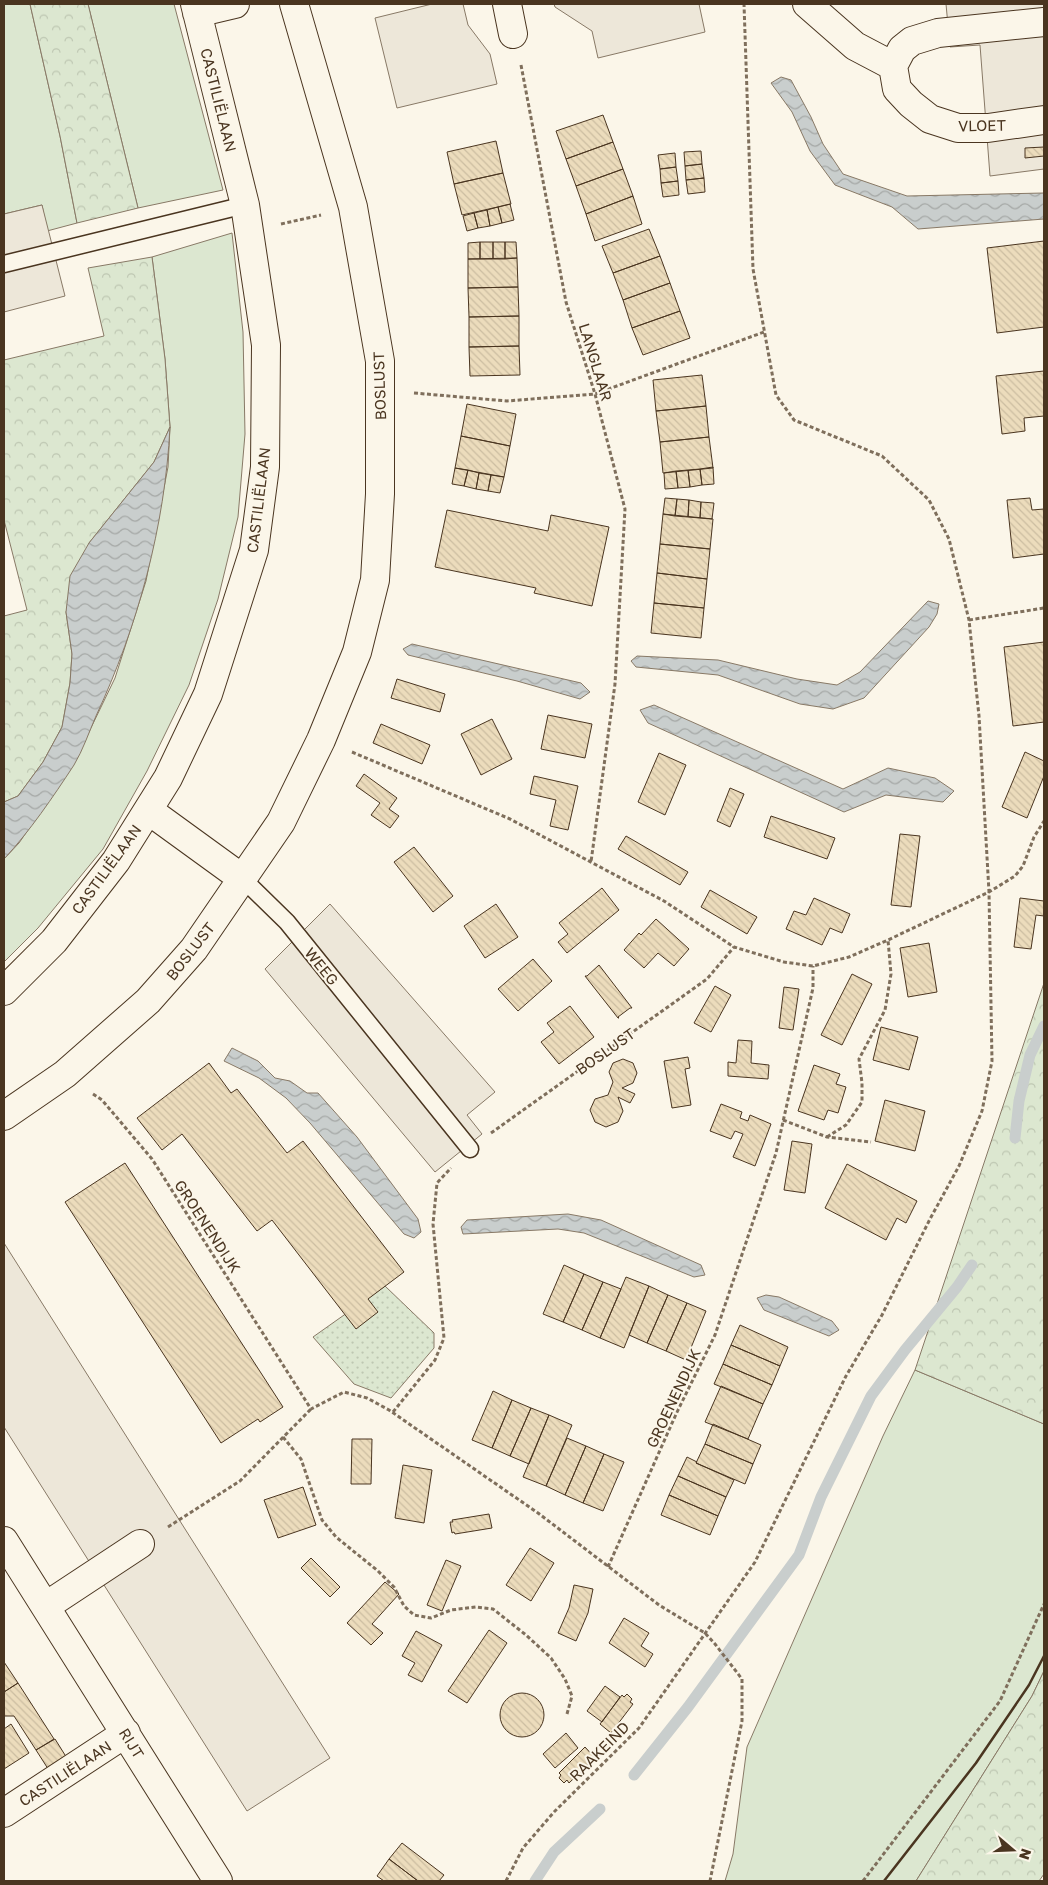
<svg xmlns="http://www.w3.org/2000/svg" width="1048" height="1885" viewBox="0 0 1048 1885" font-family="'Golos Text',sans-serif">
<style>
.grass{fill:#dce7d0;stroke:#887966}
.forest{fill:url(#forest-crowns);stroke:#887966}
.park{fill:url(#park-dots);stroke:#887966}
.parking{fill:#ede7d9;stroke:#887966}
.water{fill:url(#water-waves);stroke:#887966}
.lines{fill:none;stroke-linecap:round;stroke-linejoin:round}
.stream{stroke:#c9cecd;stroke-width:11}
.building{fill:url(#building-back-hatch);stroke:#4a3520}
.lane-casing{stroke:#4a3520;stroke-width:19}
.street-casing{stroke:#4a3520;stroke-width:30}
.path{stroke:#7f6f5c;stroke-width:3;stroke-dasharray:4 2.5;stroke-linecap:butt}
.lane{stroke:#fbf6e9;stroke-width:16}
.street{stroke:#fbf6e9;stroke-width:28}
.wall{stroke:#4a3520;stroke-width:2.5}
.labels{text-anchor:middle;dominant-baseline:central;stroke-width:4;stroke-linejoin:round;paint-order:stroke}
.street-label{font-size:15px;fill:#4a3520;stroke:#fbf6e9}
</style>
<defs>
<pattern id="forest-crowns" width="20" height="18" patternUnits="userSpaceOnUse" patternTransform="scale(1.25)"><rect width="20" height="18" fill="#dce7d0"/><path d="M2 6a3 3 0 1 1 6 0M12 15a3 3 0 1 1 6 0" fill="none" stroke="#bec7b2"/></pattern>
<pattern id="park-dots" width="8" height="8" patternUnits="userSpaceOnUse" patternTransform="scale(1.25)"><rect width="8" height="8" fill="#dce7d0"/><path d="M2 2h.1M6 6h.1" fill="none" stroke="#bec7b2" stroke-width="1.8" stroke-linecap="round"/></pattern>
<pattern id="water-waves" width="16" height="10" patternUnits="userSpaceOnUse" patternTransform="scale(1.25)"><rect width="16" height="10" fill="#c9cecd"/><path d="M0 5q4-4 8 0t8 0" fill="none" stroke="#a5a8a6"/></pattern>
<pattern id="building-back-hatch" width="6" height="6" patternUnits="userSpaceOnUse" patternTransform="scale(1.25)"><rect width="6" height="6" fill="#ecdcbc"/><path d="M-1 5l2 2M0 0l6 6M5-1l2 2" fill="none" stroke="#ccbda1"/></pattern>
</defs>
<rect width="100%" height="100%" fill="#fbf6e9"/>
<path class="grass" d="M4 4H30L60 136 77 223 47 231 42 205 4 214Z
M88 4H174L223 190 138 208Z
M232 233 243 332 245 434 238 517 218 599 189 685 147 771 103 849 38 928 4 962V859L19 843 74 763 115 678 146 581 168 467 170 427 165 359 152 257Z
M915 1370 1044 1424V1671L1032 1696 916 1881H725L733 1854 747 1747 883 1436Z"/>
<path class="forest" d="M30 4H88L138 208 77 223 60 136Z
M152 257 165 359 170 427 154 462 89 543 66 612 72 654 70 683 62 727 43 762 18 796 4 802V616L27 610 4 520V360L104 336 88 268Z
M1044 983V1424L915 1370Z
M1044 1671V1874L1039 1881H916L1032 1696Z"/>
<path class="park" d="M385 1286 434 1333V1348L391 1398 354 1384 313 1337Z"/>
<path class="parking" d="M432 4H463L468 25 490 54 497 84 397 108 375 18Z
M554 4H699L705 32 598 58 592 31 555 7Z
M946 4H1044V169L990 176 980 45 950 47Z
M42 205 65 296 4 312V214Z
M330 904 495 1092 467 1115 482 1134 435 1172 265 969Z
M4 1243 330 1758 247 1811 4 1427Z"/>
<path class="water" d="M781 77 791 80 811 117 823 144 843 174 907 196 1044 193V219L918 229 892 207 835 185 810 151 792 112 771 83Z
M170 427C165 526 138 626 96 716 89 732 83 750 74 765 53 797 30 831 4 859V802L18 796 43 762 62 727 70 683 72 654 66 612 70 576 89 543 154 462Z
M928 601 939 604 937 614 929 627 864 698 833 709 800 704 718 675 636 667 631 661 637 656 718 660 797 679 837 685 860 672Z
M412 644 581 683 590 692 580 699 517 681 408 655 403 649Z
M654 705 843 789 888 768 935 778 954 791 943 802 886 795 844 812 648 723 640 710Z
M232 1048 258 1061 275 1078 290 1081 307 1093H318L357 1137 418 1219 421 1232 414 1238 404 1234 310 1123 286 1098 259 1078 224 1061Z
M568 1214 601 1220 701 1265 705 1275 694 1277 584 1233 558 1229 463 1234 461 1227 467 1220Z
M766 1295 779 1297 832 1321 839 1330 829 1336 764 1310 757 1298Z"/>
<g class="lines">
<path class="stream" d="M1015 1138 1019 1101 1030 1055 1044 1026
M634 1775 688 1707 799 1555 821 1497 871 1396 905 1350 957 1287 972 1265
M535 1881 554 1852 600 1809"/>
</g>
<path class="building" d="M603 115 613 142 566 159 556 131Z
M496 141 503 173 454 184 447 152Z
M613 142 623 169 576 186 566 159Z
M1044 147V156L1025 158V148Z
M701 151 702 164 685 166 684 152Z
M675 153 676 167 660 169 658 155Z
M702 164 704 178 686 180 685 166Z
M676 167 678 181 661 183 660 169Z
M623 169 633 196 586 214 576 186Z
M503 173 511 204 462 215 454 184Z
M704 178 705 192 688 194 686 180Z
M678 181 679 195 663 197 661 183Z
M633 196 642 224 595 241 586 214Z
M510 204 514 220 502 223 498 207Z
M498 207 502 223 490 226 487 210Z
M487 210 490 226 478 228 474 213Z
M474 213 478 228 467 231 463 216Z
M649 229 660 256 613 273 602 246Z
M1044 241V327L997 333 987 248Z
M480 242H493V259H480Z
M480 242V259H468V243Z
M493 242H505V259H493Z
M505 242H516L517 258 505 259Z
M660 256 670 283 623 300 613 273Z
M517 258 518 287 468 288V259Z
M670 283 680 311 632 328 623 300Z
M518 287 519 316 469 317 468 288Z
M680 311 690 338 643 355 632 328Z
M519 316V346L469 347V317Z
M519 346 520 375 470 376 469 347Z
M1044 371V416L1024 418 1025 431 1002 434 996 376Z
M702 375 706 406 656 411 653 380Z
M467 404 516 414 510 446 461 436Z
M706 406 709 437 660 442 656 411Z
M461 436 510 446 504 477 455 468Z
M709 437 713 468 663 473 660 442Z
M713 467 714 484 702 485 700 469Z
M455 468 468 470 464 486 452 484Z
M700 469 702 485 690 487 688 470Z
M468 470 479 473 476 489 464 486Z
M688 470 690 487 678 488 676 471Z
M676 471 678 488 665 489 664 473Z
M479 473 491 475 488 491 476 489Z
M491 475 504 477 500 493 488 491Z
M665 498 677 499 675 516 663 514Z
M1030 498 1032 510 1044 509V554L1013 558 1007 500Z
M677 499 689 500 688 517 675 516Z
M689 500 701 502 700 518 688 517Z
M701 502 714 503 712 519 700 518Z
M447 510 548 531 551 515 609 527 592 606 534 593 536 588 435 567Z
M663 514 713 519 710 549 660 544Z
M660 544 710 549 707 579 657 573Z
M657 573 707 579 704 608 654 603Z
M654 603 704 608 701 638 651 633Z
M1044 642V722L1013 726 1004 647Z
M397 679 445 694 440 712 391 698Z
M548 715 592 724 585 758 541 749Z
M492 719 512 759 481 775 461 734Z
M381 724 430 745 422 764 373 743Z
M1025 752 1044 761V776L1027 818 1002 807Z
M659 753 686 765 665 815 638 802Z
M364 774 397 798 389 809 399 816 390 828 371 815 380 803 356 786Z
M534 776 578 786 568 830 550 826 556 800 530 794Z
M730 788 744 794 730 827 717 821Z
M771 816 835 838 827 859 764 837Z
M900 834 920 836 911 907 891 905Z
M626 836 688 872 680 885 618 849Z
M414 847 453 896 433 912 394 862Z
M602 888 619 910 567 953 558 942 568 934 559 923Z
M710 890 757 917 747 934 701 907Z
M814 898 850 914 842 933 830 928 822 945 786 929 794 911 806 915Z
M1020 898 1044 901V916L1036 915 1031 949 1014 947Z
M496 904 518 937 485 958 464 926Z
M656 919 689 949 674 966 658 953 644 968 624 950 639 933 641 935Z
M929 943 937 992 908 997 900 948Z
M533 959 552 981 518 1011 498 989Z
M599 965 632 1008H630L618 1017 619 1018H618L585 976H587Z
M852 974 872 984 842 1045 821 1035Z
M715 986 731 995 711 1032 694 1023Z
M784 987 799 989 793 1030 779 1028Z
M570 1006 594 1037 559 1064 541 1042 554 1032 547 1023Z
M881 1027 918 1037 909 1070 873 1060Z
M738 1040 752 1041 751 1063 769 1065 768 1079 728 1076V1062L736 1063Z
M688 1057 690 1068 685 1069 691 1105 672 1108 664 1061Z
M623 1059 633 1063 637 1073 633 1083 622 1088 635 1094 630 1103 618 1097 623 1111 618 1122 606 1127 595 1122 590 1110 595 1099 608 1095 613 1082 609 1072 613 1063Z
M209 1063 231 1093 237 1089 287 1153 303 1141 404 1272 368 1299 378 1312 356 1329 272 1220 257 1231 182 1134 162 1150 137 1118Z
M814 1065 840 1074 836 1084 846 1087 838 1113 828 1110 824 1120 798 1111Z
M885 1100 925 1111 915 1151 875 1141Z
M721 1104 742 1112 740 1118 748 1121 750 1115 771 1124 755 1166 733 1157 743 1134 735 1131 731 1139 710 1131Z
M792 1141 812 1144 805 1193 784 1190Z
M125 1163 283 1407 260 1422 258 1419 221 1443 65 1202Z
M847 1164 917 1201 906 1223 897 1218 886 1240 825 1208Z
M564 1265 584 1274 563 1322 543 1314Z
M584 1274 603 1282 582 1330 563 1322Z
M626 1277 649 1286 624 1348 600 1338Z
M603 1282 621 1289 600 1338 582 1330Z
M649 1286 668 1295 647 1343 629 1335Z
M668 1295 687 1303 666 1351 647 1343Z
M687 1303 706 1311 686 1360 666 1351Z
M740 1325 788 1347 780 1366 731 1345Z
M731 1345 780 1366 772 1385 723 1364Z
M723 1364 772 1385 763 1404 714 1384Z
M721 1386 763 1404 748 1439 705 1422Z
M493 1391 512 1400 492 1448 472 1440Z
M512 1400 531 1408 510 1456 492 1448Z
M531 1408 549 1415 529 1464 510 1456Z
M549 1415 572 1425 546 1486 523 1477Z
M713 1424 761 1445 753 1464 705 1444Z
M567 1438 586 1446 565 1495 546 1486Z
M352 1439H372L371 1484H351Z
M705 1444 753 1464 745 1484 696 1463Z
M586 1446 604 1454 583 1503 565 1495Z
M604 1454 624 1462 603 1511 583 1503Z
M687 1457 697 1462 696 1463 734 1480 726 1497 678 1476Z
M403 1465 432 1470 424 1523 395 1518Z
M678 1476 726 1497 718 1516 669 1495Z
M303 1487 316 1525 278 1538 264 1500Z
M669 1495 718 1516 710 1535 661 1515Z
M489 1514 492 1528 455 1534 454 1532 452 1533 450 1522H453L452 1520Z
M530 1548 554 1563 531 1601 506 1585Z
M311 1558 340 1587 330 1597 301 1568Z
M446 1560 461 1566 442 1611 427 1605Z
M385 1582 399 1594 372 1624 383 1633 371 1645 347 1623Z
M574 1585 593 1589 588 1613 576 1641 558 1633 569 1608Z
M624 1618 649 1633 641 1646 653 1654 645 1667 609 1643Z
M489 1630 507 1643 467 1703 448 1691Z
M416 1631 442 1645 422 1682 408 1675 415 1663 402 1656Z
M4 1662 18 1683 4 1692Z
M18 1683 54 1739 36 1750 14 1716H4V1692Z
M605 1686 620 1697 602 1722 587 1711Z
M500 1715a22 22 0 1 1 44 0a22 22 0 1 1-44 0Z
M627 1694 632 1699 630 1702 633 1704 611 1733 600 1724 622 1695 624 1697Z
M11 1724 29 1753 4 1769V1729Z
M566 1733 578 1748 555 1768 543 1754Z
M55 1739 70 1763 52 1775 36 1750Z
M585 1747 595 1758 569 1783 567 1780 564 1783 559 1778 561 1775 559 1773Z
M402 1843 444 1875 439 1881H418L389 1859Z
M389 1859 418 1881H384L377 1876Z"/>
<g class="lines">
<defs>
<path id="lane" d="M4 264 245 205
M243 879 287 922 470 1149"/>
<path id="street" d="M507 4 513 34
M807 4 855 46 893 66
M197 13 235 4
M1044 22 938 33 912 41 902 49 893 66 897 89 911 104 930 119 958 128H988L1044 120
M148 810 243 879
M4 991 54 941 116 861 168 778 208 694 254 550 265 467 266 345 245 205 195 4
M4 1116 65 1074 148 1001 194 949 281 822 321 740 357 652 375 580 380 494V361L353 207 294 4
M4 1541 218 1881
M46 1606 140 1544
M4 1813 126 1733"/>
</defs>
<use href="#lane" class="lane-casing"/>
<use href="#street" class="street-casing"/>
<path class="path" d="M521 65 566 302 595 394 625 509 615 684 591 862
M281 224 321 215
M414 393 507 401 595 394 764 332
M969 620 1044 608
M352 752 510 819 664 901 734 947 784 962 813 966 849 957 888 940 989 892 1015 876 1023 866 1034 837 1044 821
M93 1094 102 1100 152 1159 311 1409 344 1392 367 1398 389 1410 538 1513 659 1605 705 1633 715 1644 742 1679V1721L710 1881
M783 1120 827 1137 871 1142
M491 1133 707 979 734 947
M827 1137 846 1125 862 1102V1083L859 1059 885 1010 891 974 888 940
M393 1412 435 1360 444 1338 433 1224 437 1183 451 1168
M283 1437 301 1459 322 1520 336 1537 378 1571 394 1587 404 1606 414 1615 431 1618 451 1610 476 1607 493 1609 526 1635 551 1658 565 1679 572 1696 567 1714
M168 1527 240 1481 311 1409
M608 1567 677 1412 715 1335 776 1153 813 988V966
M506 1881 523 1848 554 1812 639 1728 755 1562 846 1376 882 1315 930 1219 959 1166 982 1111 992 1061 989 892 979 716 969 620 949 539 929 500 882 456 794 420 776 395 753 269 744 4
M863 1881 1000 1701 1044 1604"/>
<use href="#lane" class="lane"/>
<use href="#street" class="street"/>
<path class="wall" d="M884 1881 976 1763 1029 1685 1044 1656"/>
</g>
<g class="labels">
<g class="street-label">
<text transform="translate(219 100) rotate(76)">CASTILIËLAAN</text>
<text transform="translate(982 125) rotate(-1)">VLOET</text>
<text transform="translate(596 362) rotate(73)">LANGLAAR</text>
<text transform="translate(379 386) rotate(-92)">BOSLUST</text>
<text transform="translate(258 500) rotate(-83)">CASTILIËLAAN</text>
<text transform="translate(106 869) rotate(-54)">CASTILIËLAAN</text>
<text transform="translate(190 951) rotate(-52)">BOSLUST</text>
<text transform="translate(322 966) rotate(51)">WEEG</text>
<text transform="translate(605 1051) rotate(-35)">BOSLUST</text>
<text transform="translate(208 1226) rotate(57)">GROENENDIJK</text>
<text transform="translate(673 1398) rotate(-65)">GROENENDIJK</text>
<text transform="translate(132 1743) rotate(58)">RIJT</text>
<text transform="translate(599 1751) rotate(-45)">RAAKEIND</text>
<text transform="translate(65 1773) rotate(-33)">CASTILIËLAAN</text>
</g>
</g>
<rect width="1048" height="1885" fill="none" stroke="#4a3520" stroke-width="10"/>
<g transform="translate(1013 1850) rotate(109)" stroke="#fbf6e9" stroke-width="4" paint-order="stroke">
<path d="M0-4L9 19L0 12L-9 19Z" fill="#4a3520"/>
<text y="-8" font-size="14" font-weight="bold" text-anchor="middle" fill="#4a3520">N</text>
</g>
</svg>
